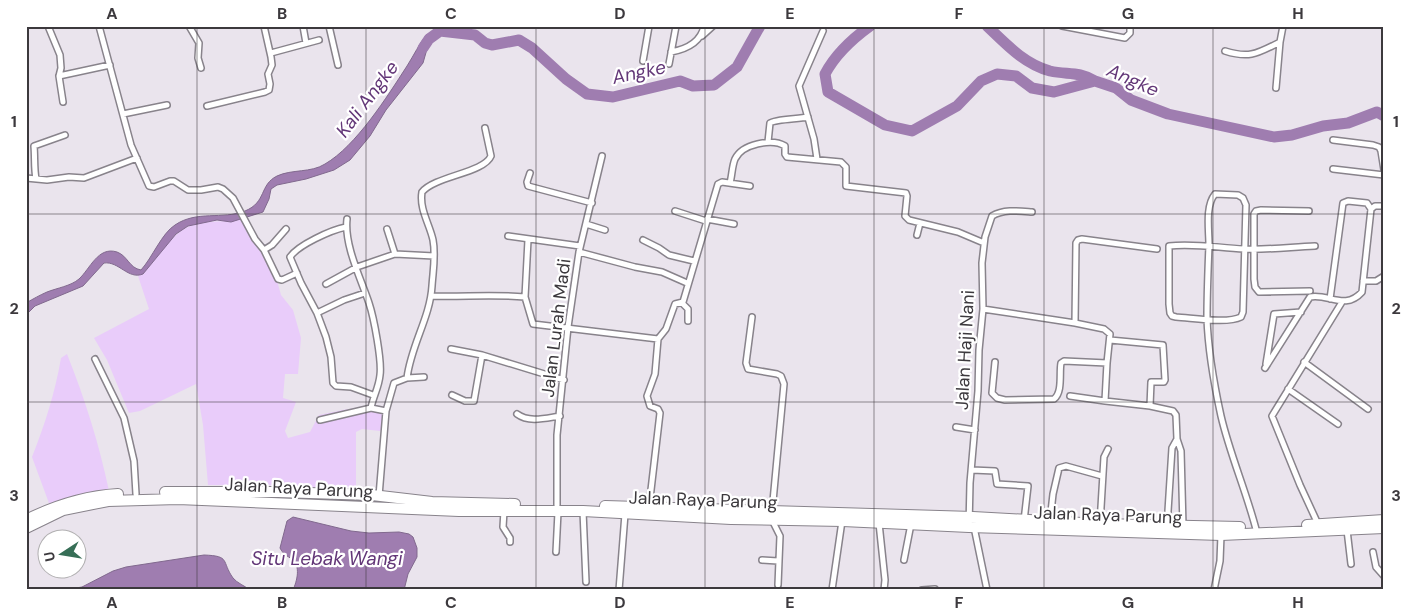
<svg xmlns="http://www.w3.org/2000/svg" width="1410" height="616" viewBox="0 0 1410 616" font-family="'DM Sans',sans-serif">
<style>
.green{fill:#e9ccfa}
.water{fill:#9f7db0;stroke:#81698e}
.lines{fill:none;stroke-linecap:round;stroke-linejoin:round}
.river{stroke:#9f7db0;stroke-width:11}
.street-casing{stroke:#88838b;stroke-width:8}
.highway-casing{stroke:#88838b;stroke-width:12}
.street{stroke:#fff;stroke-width:5}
.highway{stroke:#fff;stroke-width:10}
.grid{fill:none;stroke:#3c393d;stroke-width:1;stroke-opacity:0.55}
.labels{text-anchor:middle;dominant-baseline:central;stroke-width:4.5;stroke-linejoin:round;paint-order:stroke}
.street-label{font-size:18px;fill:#3c393d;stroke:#fff}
.water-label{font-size:19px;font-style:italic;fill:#633778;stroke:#fff}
.neatline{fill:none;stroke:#3c393d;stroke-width:2}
.grid-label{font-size:16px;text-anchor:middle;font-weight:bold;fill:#3c393d}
</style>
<rect width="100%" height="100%" fill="#eae4ed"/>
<path class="green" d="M242 218 261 247 276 277 281 295 293 310 301 338 298 374H285L283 398 296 402 285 431 288 438 310 432 319 415C344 410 357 405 382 411L383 424 380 431 362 429 356 432V491L268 485H208L203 425 196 384 140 411 129 413 107 360 94 338 149 309 138 276 143 274C159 256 174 227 200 223 214 220 228 223 242 218Z
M67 354C85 399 99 444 109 491L50 506 32 457C45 424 55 393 61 358Z"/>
<path class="water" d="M427 34 434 40 427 49 423 63 386 110 370 136 350 160 334 170 306 179 277 185 271 189 269 199 263 212 231 222 217 220 188 226 176 234 143 274C128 280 119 261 104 263L83 286 35 306 26 315V303C33 299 40 295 47 292 57 288 71 286 79 279 90 269 98 246 117 252 128 256 129 268 141 270 152 258 162 233 175 225 197 210 222 220 245 211 267 202 259 185 277 176 292 169 311 173 325 164 356 146 387 97 407 66 414 55 419 44 427 34Z
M293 517 351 531 369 533 399 532 409 534 413 537 417 548V557L408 574 404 590H293C297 581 301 566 292 559 287 556 283 554 280 548L287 521Z
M204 555C231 556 221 561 233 578 237 583 245 586 250 590H64L82 587 113 571 126 567Z"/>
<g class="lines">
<path class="river" d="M870 26C852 39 835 55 825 74L828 92 885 125 912 131 957 106 981 81 997 74 1016 76 1032 88 1054 92 1095 81 1116 88 1131 100 1168 114 1274 137 1292 135 1323 126 1348 123 1377 112 1384 116
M987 26C1006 44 1024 64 1050 71 1068 75 1078 71 1095 81
M423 48 429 39 440 31 475 35 485 43 492 45 519 40 532 48 566 79 587 94 613 97 680 81 693 86 714 85 737 67 760 26"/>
<defs>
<path id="street" d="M48 26 60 55 61 68 59 76 63 102
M99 26 131 145 149 186 154 187 170 181H174L188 190H201L218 187 223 189 233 198 255 239 264 250 278 279 282 280 297 273
M189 26 199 43 198 58 201 68
M303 26 306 43
M329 26 338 65
M1062 26 1125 38 1130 33V26
M702 36 713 26
M1225 51C1250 59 1258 53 1280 42L1283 26
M671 52C687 49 701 42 704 26
M271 53 319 40
M643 61 649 26
M669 64 676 26
M59 76 110 65
M1276 88 1280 42
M207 106 265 92 269 90 270 84 268 74 272 65 271 57 264 26
M123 114 167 105
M1333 140 1373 145 1379 147 1381 151 1384 170
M768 142 770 123C775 119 798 119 808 117
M817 159 814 139 799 86 823 31
M1333 169 1384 175
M530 173 527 182 528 186 592 203
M26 178 47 180 69 177 84 178 137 158
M36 179C34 168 35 157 34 146L65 135
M730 183C732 176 732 166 735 159 742 144 772 138 785 146V154L787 157 841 162 846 167V186L906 193 907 196 905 216 909 220 958 232 984 243
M1371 209 1375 206H1384
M675 211 706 221
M1309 211 1261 210 1256 211 1254 214V279L1255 287 1259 292 1310 291
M347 219C344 245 361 279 369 303 374 318 382 361 380 375 379 387 373 397 371 408
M707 219 734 224
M586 224 605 230
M346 227C331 230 298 245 290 257L301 283 317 313 326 337 331 357 333 383 336 386 351 387 373 395
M387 229 395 254
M917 235 920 223
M508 236 580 246
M528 240 525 297 533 324 658 339
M643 240 659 248 669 255 694 261
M264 250 272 245 286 229
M579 252 635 267 662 272 687 283
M1363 281H1376L1384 276
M326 284 357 267 395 254 434 256
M432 296C463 297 494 294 525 297
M682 303 688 309V321
M983 309 1075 323 1104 329 1110 334 1107 363
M317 313 344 300 365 293
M752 317 746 363 748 369 777 374 781 376 784 384 772 512
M1075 323 1076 243 1078 240 1082 239 1157 249
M1110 340 1163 345 1165 380 1164 382H1151L1150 406
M451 349 482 355 564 380
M95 359 124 418 134 461 136 494
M995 362 992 393 997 398 1005 400 1054 399C1063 392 1059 373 1061 363L1064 361 1107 363 1105 401 1150 406 1173 411 1176 415 1177 439 1181 451 1183 526
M1304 362 1368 409
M1266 364 1274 314 1301 312
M1265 368 1310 297C1328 293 1345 311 1362 292L1371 209 1367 203 1348 201 1343 203 1330 299
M407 378 424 377
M1288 389 1338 424
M452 395 465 401H474L482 355
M1070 396 1105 401
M386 411 394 383 407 378C411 345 430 318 432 286 433 271 436 255 433 240 430 225 419 209 422 192 435 176 484 173 491 156L485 128
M517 414C529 423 546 418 560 416
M320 420 371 408 386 411 379 496
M956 427 975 430
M972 470 995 471 997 484 1028 486 1024 521
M557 505V435L568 327 579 252 602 156
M649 507 660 413 658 409 650 406 647 396 655 374 658 339 666 329 675 304 683 302 718 184 722 182 750 186
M504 511 503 527 510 538V542
M583 511 586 582
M771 518 780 536 778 585
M1050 521 1053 494 1059 468 1066 466 1102 476
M879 523 885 580 884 590
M1100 524 1104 457 1108 449
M1318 524 1300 485 1272 416 1342 302
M969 527 970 483 978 391 979 350 983 309 982 263 985 237 992 216C1004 209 1019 211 1032 212
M974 527 987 590
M1167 527 1172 448 1177 439
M1347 530 1351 564
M1257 533C1247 493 1230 455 1221 416 1214 384 1208 350 1207 318 1207 294 1208 269 1209 245 1209 230 1205 206 1215 194L1238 195 1243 198 1246 205 1243 312 1241 317C1227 324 1193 318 1176 317L1172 316 1170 313 1169 304V246C1194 243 1219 248 1244 249 1267 250 1291 247 1315 246
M556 552 558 512
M1373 552 1376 567 1384 576
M762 560 778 561
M904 560 911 524
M619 590 625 514
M832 590 842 521
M922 590 935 589
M1214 590 1220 561 1221 535"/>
<path id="highway" d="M165 492H278L372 495 432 502 515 504
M605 506 973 517 1100 524 1240 527
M26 520C56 505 85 496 118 494
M1307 525 1384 520
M26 528 63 510 108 501 178 499 459 511H583L731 519 843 521 969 527 1221 535 1384 528"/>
</defs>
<use href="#street" class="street-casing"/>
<use href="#highway" class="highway-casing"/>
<use href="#street" class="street"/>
<use href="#highway" class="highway"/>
</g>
<path class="grid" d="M197 26V590M366 26V590M536 26V590M705 26V590M874 26V590M1044 26V590M1213 26V590M26 214H1384M26 402H1384"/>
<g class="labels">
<g class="street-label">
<text transform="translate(556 328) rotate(-83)">Jalan Lurah Madi</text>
<text transform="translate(965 350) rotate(-87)">Jalan Haji Nani</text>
<text transform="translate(299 488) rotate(3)">Jalan Raya Parung</text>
<text transform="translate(703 500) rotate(2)">Jalan Raya Parung</text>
<text transform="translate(1108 515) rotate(2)">Jalan Raya Parung</text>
</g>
<g class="water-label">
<text transform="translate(639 72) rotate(-12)">Angke</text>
<text transform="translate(1133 80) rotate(24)">Angke</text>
<text transform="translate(367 99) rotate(-53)">Kali Angke</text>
<text x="327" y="558">Situ Lebak Wangi</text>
</g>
</g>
<rect width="1410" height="616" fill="none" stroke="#ffffff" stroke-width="55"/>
<g transform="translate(62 554) rotate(258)"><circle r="24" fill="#ffffff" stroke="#b1b0b1"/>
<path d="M0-4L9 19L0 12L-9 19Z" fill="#366e56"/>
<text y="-8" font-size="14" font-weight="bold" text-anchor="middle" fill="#3c393d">U</text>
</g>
<rect x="28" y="28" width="1354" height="560" class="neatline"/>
<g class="grid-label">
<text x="112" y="19">A</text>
<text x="282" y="19">B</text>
<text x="451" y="19">C</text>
<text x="620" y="19">D</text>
<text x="790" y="19">E</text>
<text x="959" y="19">F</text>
<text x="1128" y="19">G</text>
<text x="1298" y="19">H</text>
<text x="14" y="127">1</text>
<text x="1396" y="127">1</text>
<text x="14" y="314">2</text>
<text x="1396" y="314">2</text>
<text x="14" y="501">3</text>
<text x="1396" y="501">3</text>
<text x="112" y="608">A</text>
<text x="282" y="608">B</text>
<text x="451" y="608">C</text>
<text x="620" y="608">D</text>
<text x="790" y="608">E</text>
<text x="959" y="608">F</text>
<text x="1128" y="608">G</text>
<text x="1298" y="608">H</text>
</g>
</svg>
